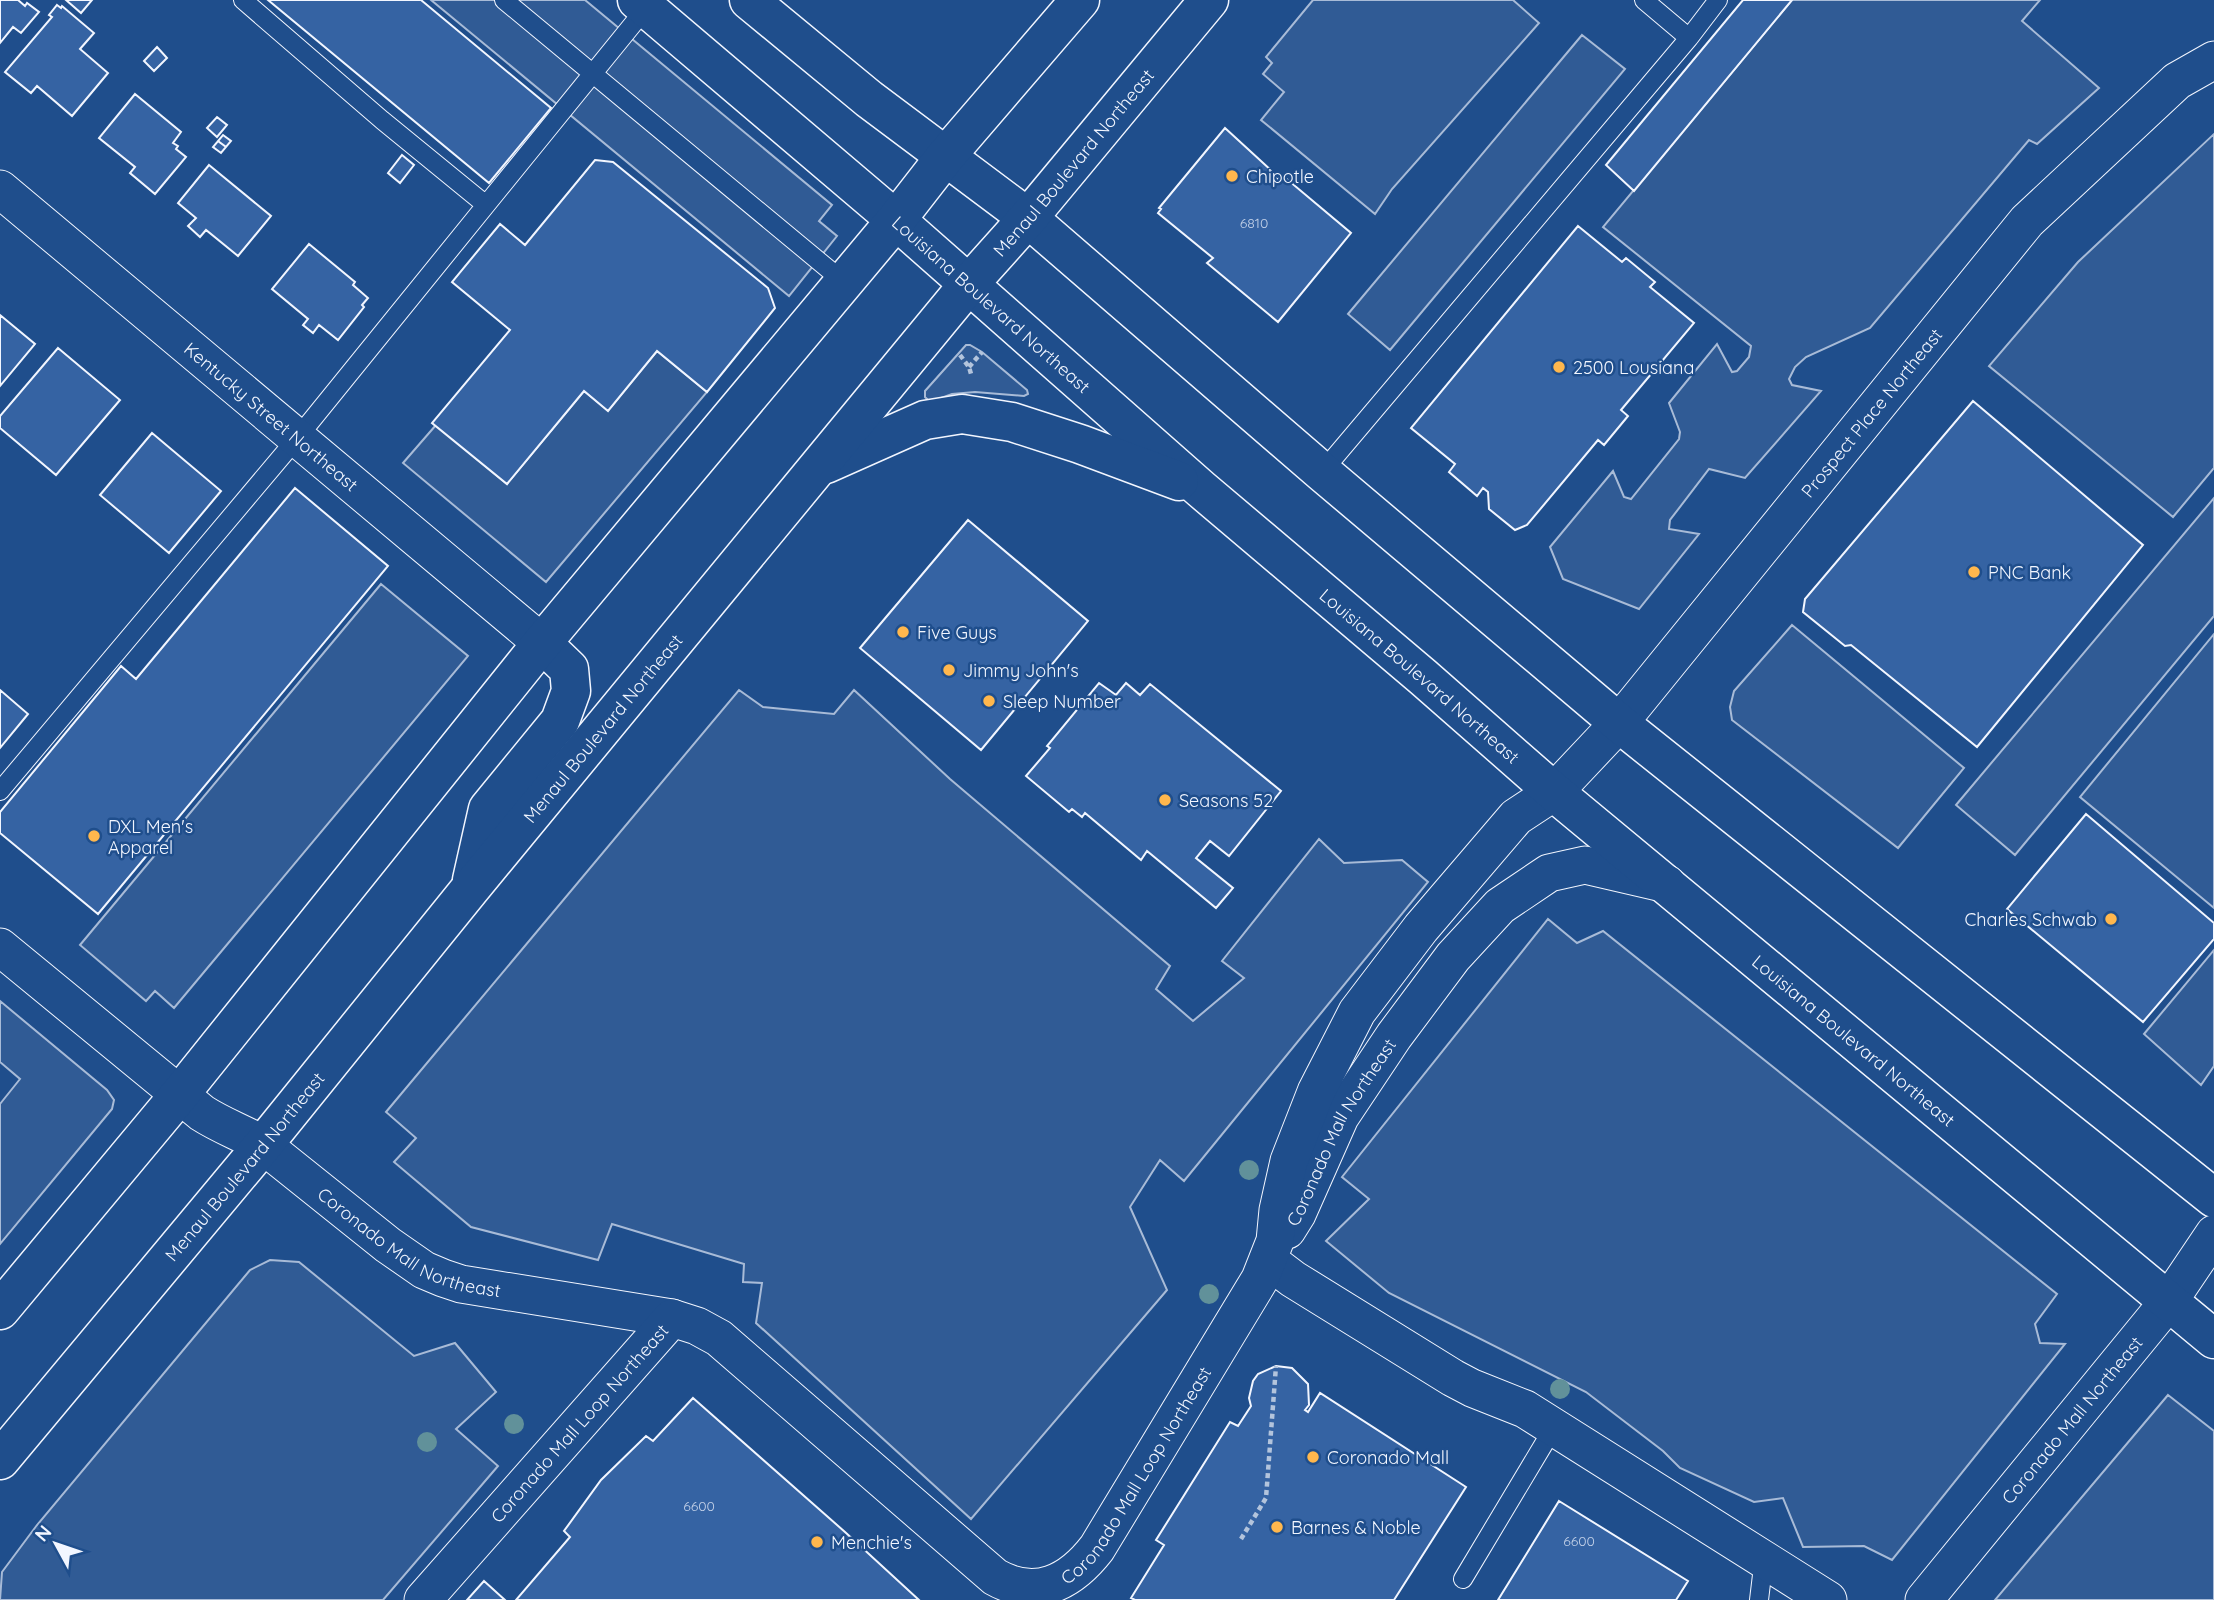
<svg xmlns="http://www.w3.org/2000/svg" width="2214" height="1600" viewBox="0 0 2214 1600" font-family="Quicksand,sans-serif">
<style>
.parking{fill:#305b95;stroke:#a8bbd7;stroke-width:2}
.building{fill:#3563a3;stroke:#f2f6ff;stroke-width:2}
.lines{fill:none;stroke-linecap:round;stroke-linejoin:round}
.service-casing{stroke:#f2f6ff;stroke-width:20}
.minor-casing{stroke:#f2f6ff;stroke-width:39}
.secondary-casing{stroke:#f2f6ff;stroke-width:41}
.path{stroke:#b3c4dc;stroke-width:4.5;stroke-dasharray:5 3.5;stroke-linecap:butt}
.service{stroke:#1f4e8c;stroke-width:18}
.minor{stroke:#1f4e8c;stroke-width:37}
.secondary{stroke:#1f4e8c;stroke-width:38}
.tree{fill:#61919a}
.poi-dot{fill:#ffb74d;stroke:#1f4e8c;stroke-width:2.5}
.labels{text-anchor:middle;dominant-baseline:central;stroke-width:5;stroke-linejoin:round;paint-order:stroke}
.number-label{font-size:14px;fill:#c3d1e8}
.street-label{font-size:18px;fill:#f2f6ff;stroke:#1f4e8c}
.poi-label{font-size:18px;fill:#f2f6ff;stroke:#1f4e8c;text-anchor:start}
</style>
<rect width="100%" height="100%" fill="#1f4e8c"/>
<path class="parking" d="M431 0H585L832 205 819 221 837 236 789 296Z
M1313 0H1513L1539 23 1392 189 1375 214 1261 120 1284 92 1263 74 1272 63 1266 57Z
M1792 0H2040L2022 21 2099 88 2037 144 2029 140 1870 328 1806 357 1795 367 1789 379 1792 385 1821 391 1745 478 1709 469 1670 520 1669 529 1699 534 1639 609 1563 579 1550 547 1613 471 1624 497 1631 499 1679 439 1680 432 1669 403 1717 344 1732 372 1737 371 1749 357 1751 346 1603 227Z
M1582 35 1625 69 1390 350 1348 314Z
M2214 134V468L2173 517 1989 366 2078 262Z
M966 345H970L982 352 1027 390 1028 394 1024 396 975 392 952 394 930 402 925 397V391Z
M657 351 707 392 546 582 403 463 436 425 507 484 584 391 608 410Z
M2214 498V616L2015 855 1956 805Z
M381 584 468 656 174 1008 155 991 146 1001 80 945Z
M1792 625 1964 768 1898 848 1732 720 1730 707 1734 691Z
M2214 634V908L2080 797Z
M739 690 763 707 834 714 854 690 950 779 1170 966 1156 989 1193 1021 1244 978 1222 961 1319 839 1344 863 1402 860 1428 882 1184 1181 1160 1160 1130 1207 1167 1290 971 1519 756 1323 762 1283 743 1282 744 1264 612 1224 598 1260 471 1227 394 1162 416 1138 386 1112Z
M1548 919 1577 943 1603 931 2057 1294 2035 1324 2040 1343 2065 1344 1892 1560 1864 1546 1803 1547 1783 1498 1754 1502 1680 1468 1663 1451 1586 1392 1389 1293 1326 1241 1369 1199 1342 1177Z
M2214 950V1066L2201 1085 2144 1034Z
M0 1001 107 1090 114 1100 112 1109 0 1244V1104L20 1079 0 1062Z
M270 1260 299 1262 414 1356 455 1343 496 1392 456 1429 498 1466 383 1600H0L2 1572 37 1525 250 1270Z
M2168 1395 2214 1431V1600H1995Z"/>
<path class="building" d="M0 0H18L25 6 27 3 39 12 21 33 13 27 0 43Z
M66 0H92L81 13Z
M268 0H421L551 108 489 183Z
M1743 0H1792L1634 191 1606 165Z
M57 5 61 8 62 6 94 33 80 49 108 73 72 116 37 86 31 93 5 72 52 17 49 15Z
M157 47 167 58 154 71 144 61Z
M135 94 181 132 173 143 178 146 176 149 186 157 155 194 130 173 135 167 99 138Z
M217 117 227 125 217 137 207 128Z
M1225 128 1273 172 1277 180 1282 175 1351 233 1278 322 1207 263 1213 258 1158 213 1161 209 1159 208Z
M223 135 231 141 226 147 218 141Z
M218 141 226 147 221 153 213 147Z
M402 155 414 165 400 183 388 173Z
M595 160 613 162 768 288 775 308 707 392 657 351 608 411 584 391 507 484 432 423 510 330 452 282 500 224 525 245Z
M209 165 271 216 238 256 206 230 200 237 188 226 196 218 178 203Z
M1578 226 1622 262 1626 258 1655 282 1650 287 1694 323 1621 410 1628 416 1604 445 1598 440 1527 525 1515 530 1489 509 1488 492 1483 488 1477 496 1449 472 1455 464 1411 428Z
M309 244 355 282 353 285 368 298 362 305 364 307 338 340 319 325 313 333 303 325 308 319 272 289Z
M0 315 35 344 0 386Z
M58 348 120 400 56 475 0 428V416Z
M1973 401 2143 545 1977 747 1851 645 1845 646 1803 612 1805 599Z
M152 433 221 491 169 553 100 495Z
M295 488 388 566 98 914 0 833V812L121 666 136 679Z
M968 520 1088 621 981 750 860 648Z
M1099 683 1116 695 1126 683 1140 695 1150 684 1281 791 1229 856 1210 841 1196 858 1233 888 1216 908 1147 851 1141 860 1085 813 1082 817 1072 809 1069 812 1026 776 1050 748 1047 746Z
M0 690 28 714 0 748Z
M2086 814 2214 923V939L2143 1022 2007 909Z
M1276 1366 1292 1368 1308 1384 1309 1405 1305 1410 1308 1412 1320 1393 1466 1487 1394 1600H1135L1131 1598 1164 1545 1156 1540 1230 1422 1238 1426 1251 1406 1249 1398 1253 1381 1258 1374Z
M693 1398 845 1532 919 1600H516L570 1537 564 1531 601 1480 646 1436 653 1441Z
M1559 1501 1688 1581 1676 1600H1498Z
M484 1581 505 1600H467Z"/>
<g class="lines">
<defs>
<path id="service" d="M243 0 382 120 486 205 646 8
M504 0 844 282
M1689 38 1718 0
M1322 472 1689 38 1644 0
M0 791 298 437 486 205
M1463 1579 1554 1427
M1759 1600 1764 1558"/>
<g id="minor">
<path id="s1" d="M0 189 542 643"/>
<path id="s2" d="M0 947 202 1113C222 1126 243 1133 263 1145L388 1245 424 1270 443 1278 461 1284 672 1318"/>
<path id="s3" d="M1287 1230 1297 1214 1340 1117 1394 1036 1453 957 1500 906 1549 873 1585 865 1667 884"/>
<path d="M1268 1260 1293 1279 1453 1378 1472 1388 1525 1409 1828 1600"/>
<path id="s4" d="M423 1600 672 1318 697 1326 719 1338 995 1577C1036 1600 1070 1583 1097 1548L1260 1279 1275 1241 1278 1210 1289 1161 1316 1092 1357 1012 1421 928 1516 817 1554 792 1619 723 2027 221 2177 81 2214 60"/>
<path id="s5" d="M1924 1600 2169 1301 2214 1234"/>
</g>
<g id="secondary">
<path id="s6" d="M637 0 896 220 1201 489 1423 677 1554 792 2214 1339"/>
<path d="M749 0 869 99 1028 218 1322 472 1619 723 2214 1198"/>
<path d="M826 464 925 420 962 414 1012 422 1080 444 1179 481"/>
<path d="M472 880 488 809 560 721 571 691 569 669 542 643"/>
<path d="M0 1310 180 1094 542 643 896 220 945 157 1080 0"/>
<path id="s7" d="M0 1460 263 1145 470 889 968 285 1028 218 1209 0"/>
</g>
</defs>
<use href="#service" class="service-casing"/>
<use href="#minor" class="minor-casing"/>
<use href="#secondary" class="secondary-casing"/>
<path class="path" d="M960 355 969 367 971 374
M969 367 982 352
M1241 1539 1266 1498 1276 1366"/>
<use href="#service" class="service"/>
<use href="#minor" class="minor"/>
<use href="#secondary" class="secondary"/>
</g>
<g class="tree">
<circle cx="1249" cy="1170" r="10"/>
<circle cx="1209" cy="1294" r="10"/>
<circle cx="1560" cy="1389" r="10"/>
<circle cx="514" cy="1424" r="10"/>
<circle cx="427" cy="1442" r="10"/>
</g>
<g class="poi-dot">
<circle cx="1232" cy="176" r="7"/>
<circle cx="1559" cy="367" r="7"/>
<circle cx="1974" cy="572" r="7"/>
<circle cx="903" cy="632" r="7"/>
<circle cx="949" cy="670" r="7"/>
<circle cx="989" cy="701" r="7"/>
<circle cx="1165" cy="800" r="7"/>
<circle cx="94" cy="836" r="7"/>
<circle cx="2111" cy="919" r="7"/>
<circle cx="1313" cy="1457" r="7"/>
<circle cx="1277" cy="1527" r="7"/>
<circle cx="817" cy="1542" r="7"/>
</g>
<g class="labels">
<g class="number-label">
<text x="1254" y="223">6810</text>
<text x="699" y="1506">6600</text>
<text x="1579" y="1541">6600</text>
</g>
<g class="street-label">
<text stroke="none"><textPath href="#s7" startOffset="1684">Menaul Boulevard Northeast</textPath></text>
<text stroke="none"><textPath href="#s6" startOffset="467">Louisiana Boulevard Northeast</textPath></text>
<text stroke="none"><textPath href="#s4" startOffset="2303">Prospect Place Northeast</textPath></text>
<text stroke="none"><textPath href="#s1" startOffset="354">Kentucky Street Northeast</textPath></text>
<text stroke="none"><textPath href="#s6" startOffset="1034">Louisiana Boulevard Northeast</textPath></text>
<text stroke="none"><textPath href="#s7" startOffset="948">Menaul Boulevard Northeast</textPath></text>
<text stroke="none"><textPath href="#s6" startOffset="1601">Louisiana Boulevard Northeast</textPath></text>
<text stroke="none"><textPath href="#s3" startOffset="112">Coronado Mall Northeast</textPath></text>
<text stroke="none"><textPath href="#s7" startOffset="382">Menaul Boulevard Northeast</textPath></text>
<text stroke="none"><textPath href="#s2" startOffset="509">Coronado Mall Northeast</textPath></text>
<text stroke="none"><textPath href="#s5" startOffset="233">Coronado Mall Northeast</textPath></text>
<text stroke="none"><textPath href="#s4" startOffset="236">Coronado Mall Loop Northeast</textPath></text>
<text stroke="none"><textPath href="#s4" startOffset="992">Coronado Mall Loop Northeast</textPath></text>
</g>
<g class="poi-label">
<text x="1246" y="176">Chipotle</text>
<text x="1573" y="367">2500 Lousiana</text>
<text x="1988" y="572">PNC Bank</text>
<text x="917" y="632">Five Guys</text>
<text x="963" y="670">Jimmy John's</text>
<text x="1003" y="701">Sleep Number</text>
<text x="1179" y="800">Seasons 52</text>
<text x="108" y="826">DXL Men's<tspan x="108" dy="21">Apparel</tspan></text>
<text x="2097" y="919" text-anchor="end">Charles Schwab</text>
<text x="1327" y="1457">Coronado Mall</text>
<text x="1291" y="1527">Barnes &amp; Noble</text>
<text x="831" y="1542">Menchie's</text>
</g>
</g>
<g transform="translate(56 1544) rotate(310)" stroke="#1f4e8c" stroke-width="5" paint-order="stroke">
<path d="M0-5L12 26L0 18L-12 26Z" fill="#f2f6ff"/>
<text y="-10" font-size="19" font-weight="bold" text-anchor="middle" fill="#f2f6ff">N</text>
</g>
</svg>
